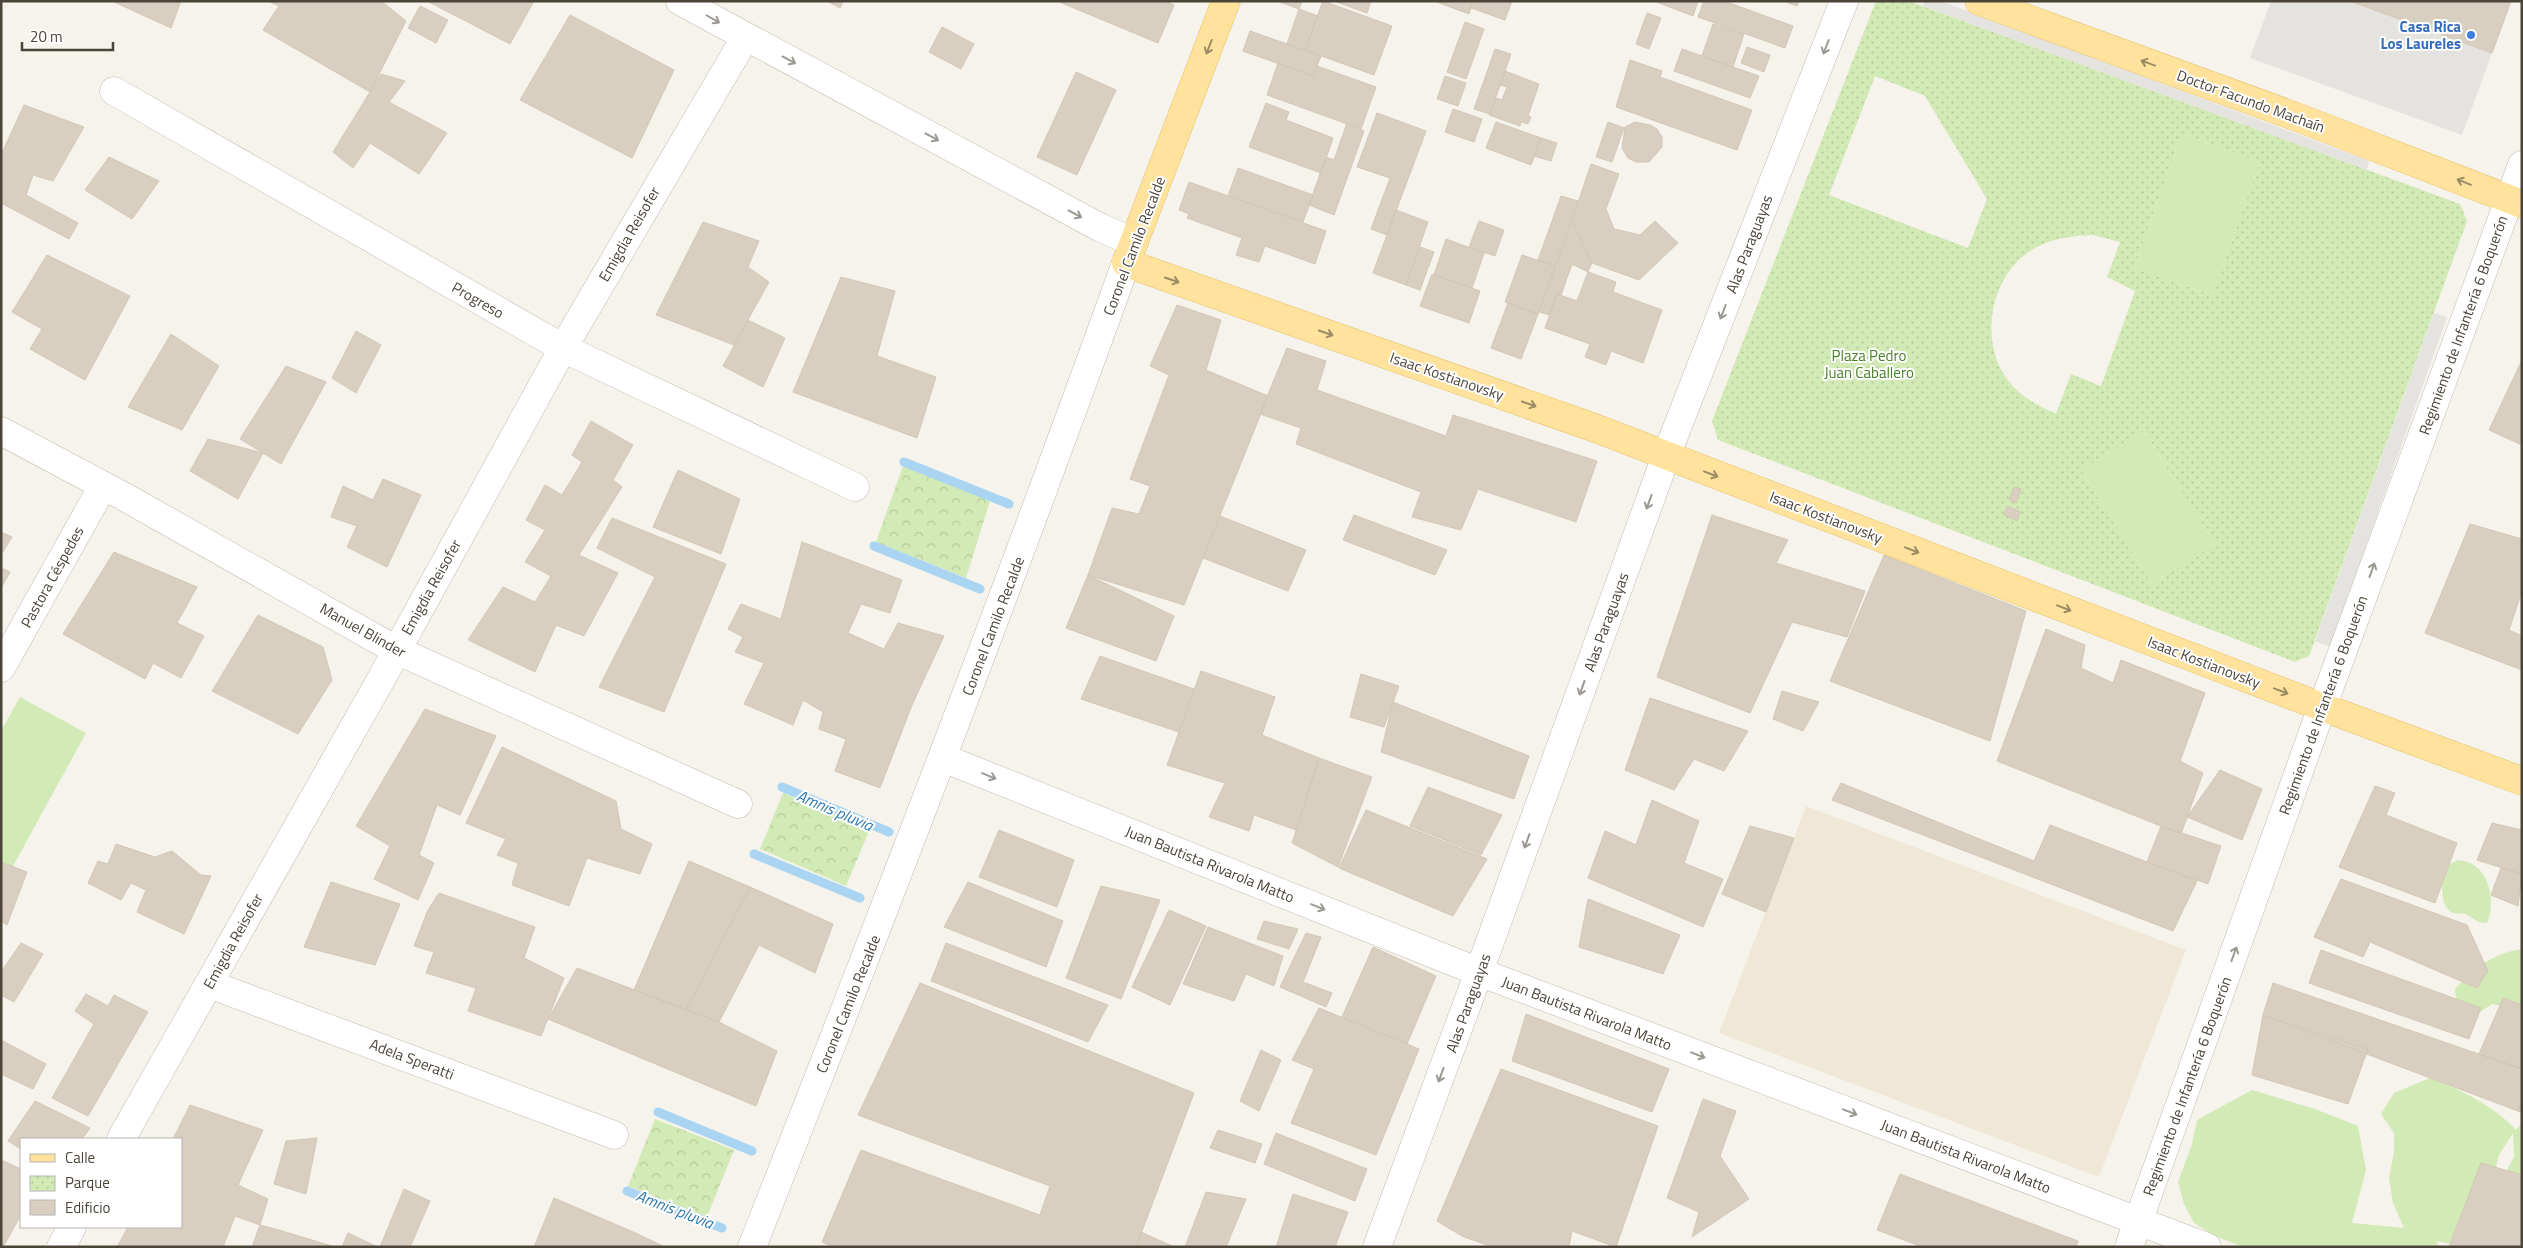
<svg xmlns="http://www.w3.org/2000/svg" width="2523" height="1248" viewBox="0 0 2523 1248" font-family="'Titillium Web',sans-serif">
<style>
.education{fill:#efe8d6}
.green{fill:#d2eab5}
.forest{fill:url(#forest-crowns)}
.park{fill:url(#park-dots);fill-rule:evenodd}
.parking{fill:#e5e3e0}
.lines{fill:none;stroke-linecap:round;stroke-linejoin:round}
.stream{stroke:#a9d4f2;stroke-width:9}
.building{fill:#d8cfc1;stroke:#d3c7b4}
.minor-casing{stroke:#c2bbae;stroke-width:29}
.major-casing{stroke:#e6c16a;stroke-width:29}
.minor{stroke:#fff;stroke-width:28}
.major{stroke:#ffe39c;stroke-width:28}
.oneway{stroke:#9c9892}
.oneway2{stroke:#9c8c66}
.shop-dot{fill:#3f7fe0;stroke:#fff;stroke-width:2}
.labels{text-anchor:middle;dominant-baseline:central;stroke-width:4;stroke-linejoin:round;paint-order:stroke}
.shop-label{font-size:15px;font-weight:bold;fill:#366cbe;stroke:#fff;text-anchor:end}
.street-label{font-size:15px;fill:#4b4439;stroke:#fff}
.park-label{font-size:15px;fill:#4a7f2a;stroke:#fff}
.water-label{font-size:16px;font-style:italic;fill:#2e7ab2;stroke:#fff}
</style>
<defs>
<pattern id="forest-crowns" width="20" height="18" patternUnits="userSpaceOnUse" patternTransform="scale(1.25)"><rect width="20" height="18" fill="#d2eab5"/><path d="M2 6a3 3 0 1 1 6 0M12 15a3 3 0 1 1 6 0" fill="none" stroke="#b6ca9c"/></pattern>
<pattern id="park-dots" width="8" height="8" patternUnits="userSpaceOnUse" patternTransform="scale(1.25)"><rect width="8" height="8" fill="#d2eab5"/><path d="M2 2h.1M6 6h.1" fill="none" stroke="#b6ca9c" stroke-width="1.8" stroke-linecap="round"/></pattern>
</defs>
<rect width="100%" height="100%" fill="#f6f3ec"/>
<path class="education" d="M1806 806 2186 950 2099 1177 1719 1033Z"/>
<path class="green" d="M2182 134 2260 162 2212 295 2134 268Z
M2144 431 2215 544 2152 584 2081 470Z
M20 697 86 733 12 868 1 863V731Z
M2458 860C2463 861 2470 862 2474 865 2491 876 2495 906 2487 923 2476 923 2474 918 2465 914 2461 913 2456 914 2453 913 2438 906 2442 880 2444 867Z
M2522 949V1003L2512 1008 2492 1004 2479 1013 2457 1007 2455 989C2473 968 2494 953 2522 949Z
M2430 1078C2461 1090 2493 1105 2516 1130L2522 1123V1198L2501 1181 2514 1157 2513 1133 2499 1155 2484 1218 2467 1247 2436 1241 2439 1247H2244L2217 1237 2194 1223 2184 1204 2178 1182 2192 1144 2197 1120 2252 1090 2315 1109 2358 1126 2366 1170 2352 1223 2404 1228 2393 1203 2389 1178 2394 1152V1133L2381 1114 2394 1093Z"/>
<path class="forest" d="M903 466 990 501 966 578 876 542Z
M783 793 870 829 846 886 760 849Z
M655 1119 734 1150 707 1217 628 1186Z"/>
<path class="park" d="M1876 1H1909L2460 204 2467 221 2309 656 2295 662 1718 440 1712 421ZM1875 76 1925 96 1987 199 1968 248 1829 195ZM2182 134 2260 162 2212 295 2134 268ZM2093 235 2120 242 2107 277 2135 291 2101 386 2071 374 2056 414C2037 405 2019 396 2007 379 1976 336 1993 266 2041 245 2059 237 2075 236 2093 235ZM2144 431 2215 544 2152 584 2081 470Z"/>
<path class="parking" d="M1924 1H1941L2369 161 2367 170 1923 6Z
M2271 1H2350L2492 53 2462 135 2250 58Z
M2434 313 2447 317 2330 647 2315 641Z"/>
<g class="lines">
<path class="stream" d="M904 462 1009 504
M874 546 980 589
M782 787 889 832
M754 854 860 898
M658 1112 752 1151
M627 1191 722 1228"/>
</g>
<path class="building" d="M112 1H181L171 28Z
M268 1H381L406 21 370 92 263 30 279 6Z
M427 1H534L510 44Z
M827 1H843L840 8Z
M1057 1H1165L1174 5 1158 43Z
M1277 1H1302L1299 9Z
M1323 1 1392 26 1374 75 1305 50Z
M1334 1H1371L1367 13Z
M1434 1H1473L1469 14Z
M1473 1H1512L1505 20 1471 8Z
M1654 1H1698L1693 16Z
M1704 1H1724L1793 26 1785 48 1698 17Z
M1784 1H1799L1797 6Z
M2350 1H2511L2492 53Z
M420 6 448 20 436 43 408 28Z
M1299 9 1318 16 1305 50 1287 44Z
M1647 13 1661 18 1649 49 1636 44Z
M570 15 674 70 632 158 520 100Z
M1465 22 1484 29 1466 79 1447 72Z
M1713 24 1744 34 1733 67 1702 56Z
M942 27 974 44 961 69 929 52Z
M1250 31 1321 56 1313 76 1243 51Z
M1747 47 1770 55 1764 72 1741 63Z
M1495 49 1511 54 1490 114 1474 109Z
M1682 49 1759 76 1750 98 1674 71Z
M1630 60 1662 71 1660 77 1752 110 1737 150 1616 107Z
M1278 63 1313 76 1317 66 1376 87 1361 129 1267 95Z
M1505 71 1539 84 1528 116 1531 117 1528 124 1521 122 1520 126 1489 115 1496 98 1502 100 1507 87 1500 85Z
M1076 72 1116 90 1077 175 1037 157Z
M381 74 405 81 389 102 447 133 419 174 370 143 353 168 333 152Z
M1445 76 1466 83 1458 106 1437 99Z
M1266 103 1289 112 1286 120 1333 138 1321 173 1249 147Z
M24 105 84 127 53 181 33 175 26 195 78 223 69 239 1 203V155Z
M1453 109 1482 119 1474 142 1445 132Z
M1377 113 1426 131 1387 235 1371 229 1390 178 1357 167Z
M1496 122 1541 138 1531 165 1486 148Z
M1608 122 1624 128 1612 162 1596 157Z
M1635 122 1650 125 1657 129 1662 137V147L1649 162H1636L1628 158 1622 148 1625 127Z
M1347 123 1364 131 1334 215 1309 205 1326 157 1334 160Z
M1541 138 1557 143 1551 161 1534 156Z
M109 157 159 181 132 219 85 190Z
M1591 164 1619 174 1606 209 1614 229 1640 235 1655 221 1678 243 1639 280 1592 263 1572 221Z
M1238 168 1313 195 1303 222 1228 196Z
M1189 182 1326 231 1315 264 1265 246 1259 262 1236 255 1242 238 1187 218 1189 214 1179 210Z
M1561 196 1578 201 1555 266 1538 260Z
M1396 210 1428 222 1406 285 1373 273Z
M1479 221 1504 230 1495 256 1469 247Z
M1572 221 1592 263 1588 272 1572 264 1561 295 1557 294 1550 315 1539 312Z
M703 222 759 241 748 267 769 282 734 345 656 315Z
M1446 239 1484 253 1472 288 1434 275Z
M1420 247 1434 252 1420 290 1406 285Z
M47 255 130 296 85 380 30 349 42 329 12 312Z
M1522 255 1555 266 1538 314 1505 302Z
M1588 272 1616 282 1613 292 1662 310 1643 363 1611 351 1606 365 1585 357 1590 344 1545 328 1557 294 1577 301Z
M1432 274 1480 291 1469 323 1420 306Z
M841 277 895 291 877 356 936 377 917 438 793 392Z
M1508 303 1538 314 1521 359 1491 348Z
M1177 305 1221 320 1206 370 1268 396 1184 605 1088 575 1112 508 1139 514 1150 486 1130 479 1169 375 1150 366Z
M748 320 785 338 763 387 723 366Z
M356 331 381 345 356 393 332 378Z
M171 334 219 366 182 430 128 407Z
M1287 348 1326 361 1317 390 1446 436 1453 415 1597 461 1576 522 1478 489 1461 530 1412 517 1421 492 1296 444 1301 428 1260 414Z
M2522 360V445L2489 430Z
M286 366 326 382 281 464 240 439Z
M591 421 633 445 613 480 622 487 579 555 618 573 584 636 556 625 535 672 468 640 503 587 535 602 551 576 525 562 545 530 526 520 545 485 562 495 582 462 572 455Z
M208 439 263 453 238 499 190 471Z
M678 470 740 499 721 554 653 527Z
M383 479 421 495 387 567 347 547 357 526 331 517 343 486 373 500Z
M2014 487 2021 489 2016 503 2009 500Z
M2007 506 2020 512 2017 521 2004 515Z
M1354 515 1447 550 1435 575 1343 540Z
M1712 515 1788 540 1776 563 1865 591 1847 637 1792 622 1750 713 1657 677Z
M1220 516 1306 550 1288 591 1203 558Z
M612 518 726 564 664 712 599 687 655 577 597 548Z
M2470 524 2522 539V591L2509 630 2522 636V670L2425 633Z
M1 532 12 537 1 555Z
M802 542 902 580 890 613 861 604 848 633 884 649 898 623 944 636 912 705 880 788 835 771 846 739 819 729 823 712 803 700 793 725 744 704 764 663 735 652 743 637 728 629 741 604 781 619Z
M114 552 197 587 177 623 204 636 181 678 153 663 145 679 63 634Z
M1884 555 2026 611 1990 741 1830 681Z
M1 568 10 572 1 588Z
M1088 575 1174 616 1156 661 1066 628Z
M258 615 323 647 332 680 298 734 212 691Z
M2046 629 2085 645 2081 668 2113 683 2121 660 2205 693 2180 761 2203 773 2181 834 1997 761Z
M1100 656 1194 689 1179 732 1081 699Z
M1201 671 1275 697 1262 735 1319 758 1296 830 1254 815 1249 831 1209 817 1225 783 1167 765Z
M1361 674 1399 686 1384 727 1350 717Z
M1782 691 1819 702 1803 731 1773 719Z
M1650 698 1748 731 1724 771 1694 759 1674 790 1625 770Z
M1393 702 1529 756 1514 799 1381 752Z
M425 709 496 736 460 815 437 805 419 855 434 863 418 900 374 879 390 846 356 826Z
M502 747 616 801 621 829 652 844 640 874 587 858 569 906 512 885 518 863 497 855 506 839 466 823Z
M1319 758 1372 777 1338 867 1292 843Z
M2220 770 2262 789 2242 840 2187 817Z
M1841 783 2034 861 2050 825 2197 881 2173 931 1832 800Z
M2375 786 2395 793 2386 815 2457 843 2435 903 2339 867Z
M1428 787 1502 815 1481 855 1410 826Z
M1652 800 1699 821 1684 863 1723 879 1703 927 1588 878 1605 831 1636 845Z
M1366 810 1487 859 1453 916 1339 868Z
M2492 823 2522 830V874L2477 860Z
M1750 826 1794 838 1766 912 1722 894Z
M2161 826 2221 846 2208 884 2147 862Z
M999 830 1074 860 1057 907 979 877Z
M116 844 155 857 172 851 201 875 211 876 184 934 137 912 146 890 131 883 121 900 88 883 98 861 108 864Z
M689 861 750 887 686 1010 634 990Z
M1 862 27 872 7 925 1 921Z
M2501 868 2522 874 2518 906 2491 895Z
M2341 879 2467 925 2488 971 2477 988 2370 942 2363 957 2314 937Z
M331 882 400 904 375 965 304 947Z
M968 882 1063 921 1046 967 944 927Z
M1101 886 1160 900 1121 999 1066 978Z
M750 887 833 924 815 973 759 945 719 1022 686 1010Z
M439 893 535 927 524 958 564 978 541 1036 468 1011 476 988 426 973 434 952 414 946 428 910Z
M1588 899 1680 935 1663 974 1579 947Z
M1169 910 1206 926 1170 1005 1132 987Z
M1264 921 1298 929 1289 949 1257 939Z
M1208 927 1283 956 1274 986 1246 974 1234 1001 1183 984Z
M1306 933 1321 937 1303 982 1332 993 1326 1007 1280 987Z
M21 943 43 954 14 1002 1 995V972Z
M946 943 1108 1005 1088 1042 931 981Z
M1373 947 1436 976 1407 1044 1342 1017Z
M2321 950 2481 1008 2469 1039 2309 983Z
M577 968 719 1022 777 1051 756 1106 548 1019Z
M920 983 1194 1093 1136 1247H833L822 1242 861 1150 1040 1215 1050 1186 858 1115Z
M2273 983 2522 1069V1101L2518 1111 2263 1015Z
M86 994 108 1006 114 995 148 1012 88 1116 52 1098 94 1024 75 1011Z
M2503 998 2522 1005V1069L2479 1054Z
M1319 1008 1419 1049 1376 1155 1291 1123 1314 1069 1292 1060Z
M1526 1014 1669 1069 1652 1112 1512 1061Z
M2263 1015 2368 1049 2348 1104 2252 1075Z
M1 1040 46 1064 33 1089 1 1074Z
M1261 1050 1281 1060 1259 1111 1240 1101Z
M1501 1069 1658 1126 1616 1247 1572 1231 1569 1247H1492L1462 1236 1437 1221Z
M1703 1099 1736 1111 1720 1156 1749 1199 1692 1237 1699 1212 1667 1198Z
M35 1101 90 1128 82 1139H21V1149L8 1141Z
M2522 1101V1113L2518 1111Z
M190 1105 263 1130 238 1185 268 1199 260 1225 235 1216 223 1247H117L128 1227H181V1139H173Z
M1218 1130 1262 1144 1255 1163 1210 1148Z
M1276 1133 1367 1169 1355 1201 1264 1164Z
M317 1138 306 1194 274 1184 286 1141Z
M1 1160 21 1169V1215L3 1247Z
M2481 1163 2522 1175V1247H2449Z
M1900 1174 2078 1241 2076 1247H1923L1877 1230Z
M404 1189 430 1201 410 1247H380Z
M1206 1192 1246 1199 1226 1247H1185Z
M1293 1194 1348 1212 1335 1247H1276Z
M554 1198 631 1231 665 1247H534Z
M260 1225 282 1231 332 1246 252 1247Z
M1141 1232 1174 1247H1136Z
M348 1233 378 1247H342Z"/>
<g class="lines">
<defs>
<path id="minor" d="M680 1 1101 228 1134 242
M114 91 563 348 855 487
M1 431 123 496 396 650 738 804
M1 668 103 486
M943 758 1479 972 2207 1247
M209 984 614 1135
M121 1139 379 683 563 348 745 38
M61 1247 72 1227
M752 1247C881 920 1007 593 1126 263
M1377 1247 1479 972 1666 456 1844 1
M2129 1247 2317 721 2522 165"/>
<path id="major" d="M1226 1 1126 263 1595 428 2322 707 2522 781
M1979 1 2294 116 2522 204"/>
</defs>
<use href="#minor" class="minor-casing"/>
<use href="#major" class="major-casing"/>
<use href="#minor" class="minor"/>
<use href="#major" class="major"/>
</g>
<defs><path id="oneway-shaft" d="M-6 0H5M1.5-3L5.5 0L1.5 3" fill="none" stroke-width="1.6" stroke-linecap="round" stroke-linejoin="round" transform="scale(1.25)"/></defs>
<g class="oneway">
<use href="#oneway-shaft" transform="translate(713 19) rotate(30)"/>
<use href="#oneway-shaft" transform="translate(1826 47) rotate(111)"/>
<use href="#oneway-shaft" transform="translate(789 60) rotate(28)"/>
<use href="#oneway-shaft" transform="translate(932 137) rotate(28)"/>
<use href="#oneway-shaft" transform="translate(1075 214) rotate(28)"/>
<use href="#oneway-shaft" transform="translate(1723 312) rotate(111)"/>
<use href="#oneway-shaft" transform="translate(1649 502) rotate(110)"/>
<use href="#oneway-shaft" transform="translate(2372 570) rotate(-70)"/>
<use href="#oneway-shaft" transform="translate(1582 688) rotate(110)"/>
<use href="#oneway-shaft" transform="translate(989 776) rotate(22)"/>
<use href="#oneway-shaft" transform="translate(1527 841) rotate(110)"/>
<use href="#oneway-shaft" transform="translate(1318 907) rotate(22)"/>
<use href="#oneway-shaft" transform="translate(2234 954) rotate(-70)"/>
<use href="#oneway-shaft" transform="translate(1698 1055) rotate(21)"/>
<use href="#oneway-shaft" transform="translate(1441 1075) rotate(110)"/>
<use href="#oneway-shaft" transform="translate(1850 1112) rotate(21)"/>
</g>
<g class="oneway2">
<use href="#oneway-shaft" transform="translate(1209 47) rotate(111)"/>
<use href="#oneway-shaft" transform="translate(2148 63) rotate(-160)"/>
<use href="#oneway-shaft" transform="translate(2464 182) rotate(-158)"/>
<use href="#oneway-shaft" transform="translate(1172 280) rotate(19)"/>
<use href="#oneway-shaft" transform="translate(1326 333) rotate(19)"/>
<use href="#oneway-shaft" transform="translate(1529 404) rotate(19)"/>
<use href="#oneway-shaft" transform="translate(1711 474) rotate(21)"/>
<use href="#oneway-shaft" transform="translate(1912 550) rotate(21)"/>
<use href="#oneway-shaft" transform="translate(2064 608) rotate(21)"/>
<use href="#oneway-shaft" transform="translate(2281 691) rotate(21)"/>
</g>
<circle class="shop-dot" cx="2471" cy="35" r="5"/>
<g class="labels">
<g class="shop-label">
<text x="2461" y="26">Casa Rica<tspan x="2461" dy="17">Los Laureles</tspan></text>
</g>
<g class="street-label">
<text transform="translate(2251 101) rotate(20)">Doctor Facundo Machaín</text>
<text transform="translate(629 234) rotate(-60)">Emigdia Reisofer</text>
<text transform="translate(1749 244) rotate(-69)">Alas Paraguayas</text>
<text transform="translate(1134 246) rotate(-69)">Coronel Camilo Recalde</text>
<text transform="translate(478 300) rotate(30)">Progreso</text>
<text transform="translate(2463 325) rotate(-70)">Regimiento de Infantería 6 Boquerón</text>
<text transform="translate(1447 376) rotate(19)">Isaac Kostianovsky</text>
<text transform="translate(1826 517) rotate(21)">Isaac Kostianovsky</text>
<text transform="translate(52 577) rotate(-61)">Pastora Céspedes</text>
<text transform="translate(431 587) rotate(-61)">Emigdia Reisofer</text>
<text transform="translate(1606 622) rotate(-70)">Alas Paraguayas</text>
<text transform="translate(993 626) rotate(-69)">Coronel Camilo Recalde</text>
<text transform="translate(363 630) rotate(29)">Manuel Blinder</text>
<text transform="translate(2204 662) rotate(21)">Isaac Kostianovsky</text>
<text transform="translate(2323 705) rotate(-70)">Regimiento de Infantería 6 Boquerón</text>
<text transform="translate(1210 864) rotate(22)">Juan Bautista Rivarola Matto</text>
<text transform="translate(233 941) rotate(-61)">Emigdia Reisofer</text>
<text transform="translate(1468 1003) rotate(-70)">Alas Paraguayas</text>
<text transform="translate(848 1004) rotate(-68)">Coronel Camilo Recalde</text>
<text transform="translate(1587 1013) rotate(21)">Juan Bautista Rivarola Matto</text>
<text transform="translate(412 1059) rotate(21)">Adela Speratti</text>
<text transform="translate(2187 1086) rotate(-70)">Regimiento de Infantería 6 Boquerón</text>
<text transform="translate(1966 1156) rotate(21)">Juan Bautista Rivarola Matto</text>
</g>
<g class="park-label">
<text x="1869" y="355">Plaza Pedro<tspan x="1869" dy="17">Juan Caballero</tspan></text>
</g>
<g class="water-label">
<text transform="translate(835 810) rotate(23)">Amnis pluvia</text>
<text transform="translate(675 1209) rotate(21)">Amnis pluvia</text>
</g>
</g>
<rect width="2523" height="1248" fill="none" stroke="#4b4439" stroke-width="5"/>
<rect x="20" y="1138" width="162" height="90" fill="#ffffff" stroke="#b7b4b0"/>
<rect x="30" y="1154" width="25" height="8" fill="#ffe39c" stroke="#b7b4b0"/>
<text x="65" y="1163" font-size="15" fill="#4b4439">Calle</text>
<rect x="30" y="1176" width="25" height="15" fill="url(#park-dots)" stroke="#b7b4b0"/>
<text x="65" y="1188" font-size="15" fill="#4b4439">Parque</text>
<rect x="30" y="1200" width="25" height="15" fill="#d8cfc1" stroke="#b7b4b0"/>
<text x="65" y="1213" font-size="15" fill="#4b4439">Edificio</text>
<path d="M22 42v8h91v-8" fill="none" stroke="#4b4439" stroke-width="2.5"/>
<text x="30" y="42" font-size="15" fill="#4b4439" stroke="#ffffff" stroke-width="4" paint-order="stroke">20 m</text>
</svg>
